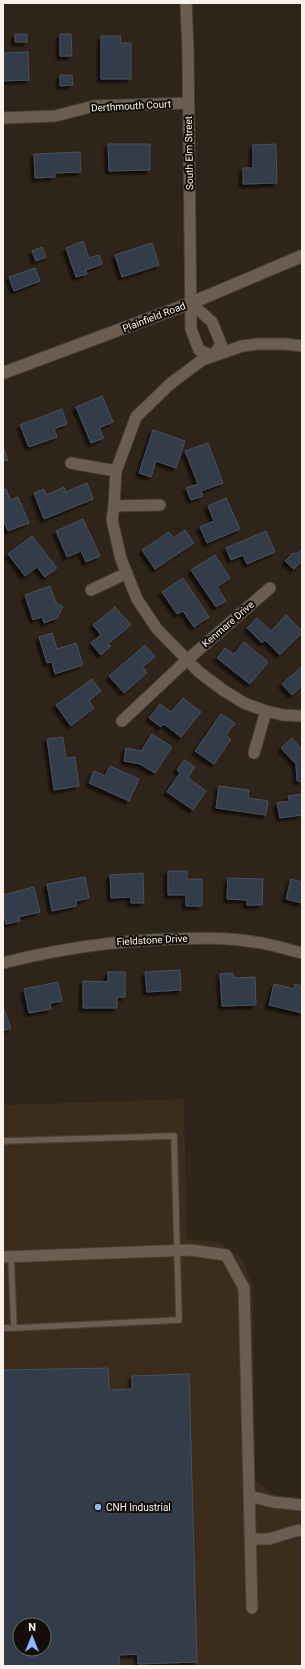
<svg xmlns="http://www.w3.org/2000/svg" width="305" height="1669" viewBox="0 0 305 1669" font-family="Roboto,sans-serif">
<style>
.built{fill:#3b2c1b;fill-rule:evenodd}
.building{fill:#333c49;stroke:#47515e;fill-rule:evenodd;filter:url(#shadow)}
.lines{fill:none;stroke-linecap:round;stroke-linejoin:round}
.service-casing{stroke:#493f37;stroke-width:8}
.minor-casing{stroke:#493f37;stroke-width:13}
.secondary-casing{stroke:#493f37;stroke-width:14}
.service{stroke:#6b5e51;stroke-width:5.5}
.minor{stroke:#6b5e51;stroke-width:11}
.secondary{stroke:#6b5e51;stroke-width:12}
.poi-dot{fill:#8cb9fc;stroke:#130e09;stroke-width:1.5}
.labels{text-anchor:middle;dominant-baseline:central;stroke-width:4;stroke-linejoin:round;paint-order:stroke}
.street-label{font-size:10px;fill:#f9f2ea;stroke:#130e09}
.poi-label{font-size:10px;fill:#f9f2ea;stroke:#130e09;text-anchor:start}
</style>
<defs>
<filter id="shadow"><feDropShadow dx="-3.5" dy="3.5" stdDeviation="1" flood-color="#0009"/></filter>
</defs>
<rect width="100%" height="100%" fill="#2f2419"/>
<path class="built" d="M184 1099 187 1239 218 1242 241 1257 253 1286 255 1479 274 1495 301 1499 302 1666H3V1105ZM20 1625H44V1649H20Z"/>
<path class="building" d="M15 34H27V42H15Z
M60 34H71L72 56H60Z
M101 36H121L120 43H131V79H101Z
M28 52 29 80 3 81V53Z
M60 75H72L73 85 60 86Z
M108 144H150V170L109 171Z
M276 144 277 183 243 184V168H253V145Z
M80 152 81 172 55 173V177L35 178 34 154Z
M83 241 89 258 99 255 102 264 86 270 87 274 76 277 66 248Z
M152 243 159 265 122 277 115 255Z
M42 247 46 257 36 261 32 251Z
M35 268 40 281 14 291 9 277Z
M102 396 113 422 99 428 104 438 91 443 76 407Z
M62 409 67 424 54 429 57 437 29 447 20 425Z
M153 430 185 441 176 468 156 461 151 477 139 473Z
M208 443 223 483 201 491 203 496 191 500 186 488 198 484 185 451Z
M3 447 8 460 3 461Z
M87 483 93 499 44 519 34 493 44 489 46 495 64 487 66 492Z
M6 489 10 500 18 497 29 523 8 531 3 519V490Z
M226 498 240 529 207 543 200 527 214 521 208 506Z
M83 519 100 556 86 562 81 551 67 557 56 531Z
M185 530 194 543 155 569 142 550 169 532 173 538Z
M266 531 275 552 247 564 243 555 231 560 226 548Z
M32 536 57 568 45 577 37 567 25 576 8 554Z
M302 550V563L301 562 294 569 285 561 293 553 297 554Z
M215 555 230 578 217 587 226 601 216 607 191 570Z
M183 578 209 617 194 627 183 611 177 614 162 592Z
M50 586 56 603 63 607 57 618 44 623 42 617 33 620 25 595Z
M115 607 131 625 108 644 111 646 101 655 91 643 101 635 93 625Z
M286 615 302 631V633L280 655 265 640 262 643 247 628 257 618 271 631Z
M52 633 57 649 76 643 83 665 55 674 52 662 47 663 39 637Z
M244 642 268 662 250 684 217 658 225 648 234 654Z
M145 645 155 657 143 667 147 673 124 693 109 676Z
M302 666V686L292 695 282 684Z
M92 679 101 691 89 701 94 708 71 726 56 705Z
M183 698 201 712 181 737 164 724 161 727 149 718 160 704 171 712Z
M221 714 235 723 226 735 231 739 214 764 195 751Z
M152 734 172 747 155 773 140 764 124 761 126 748 141 751Z
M63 737 66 758 75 757 79 786 54 790 47 739Z
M292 738 302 750V781H297L296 764 281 748Z
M184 760 195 767 188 778 206 791 193 810 167 792 180 773 177 770Z
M110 766 139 779 129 801 89 783 94 771 105 776Z
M219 786 249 790 248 798 268 801 266 815 216 808Z
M302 794V815L280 818 277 803 289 801 288 796Z
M168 871H187V879H202V906H186V895H168Z
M143 873 144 903H131V897L111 898 110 875Z
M85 877 89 898 76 901V906L52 911 47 884Z
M228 878 263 879 262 905H247V900L227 899Z
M291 879 302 882V903L286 899Z
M34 887 40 912 19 917 20 921 6 924 3 911V895Z
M180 970 181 990 147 992 145 972Z
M108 972H125V997H117V1008H83V981L108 982Z
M233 973 234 978 255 977 256 1005 222 1006 220 974Z
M58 982 62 1001 50 1003 51 1009 29 1013 24 989Z
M274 984 294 989 295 984 302 986V1013L269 1005Z
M3 1007 11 1028 3 1031Z
M108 1368 109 1390 132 1389V1376L189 1374 197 1662 138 1664V1654L119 1655V1666H3V1370ZM20 1625H44V1649H20Z"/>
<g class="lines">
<defs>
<path id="service" d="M3 1141 174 1136 179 1320 14 1328
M3 1328H14L11 1257"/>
<path id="minor" d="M186 3 188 50 191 329 199 350 213 356 221 344 212 322 191 303
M3 118 55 116 94 106 188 103
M302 346 285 344H258L242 346 202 360 170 384 136 417 116 471 114 506 112 520 121 559 137 599 157 629 199 672 223 690 244 703 266 711 283 715 302 716
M71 463 116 471
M114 506 160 505
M91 590 127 573
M122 721 187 660 270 588
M254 753 266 711
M3 963C58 949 112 941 169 939 198 938 226 937 254 942 271 944 286 949 302 953
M3 1257 190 1250 226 1255 244 1288 252 1608
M250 1496 273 1502 302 1505
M251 1539H269L295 1531 302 1530"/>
<path id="secondary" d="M3 373 191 303 302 256"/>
</defs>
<use href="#service" class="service-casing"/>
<use href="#minor" class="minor-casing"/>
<use href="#secondary" class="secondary-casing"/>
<use href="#service" class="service"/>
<use href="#minor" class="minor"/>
<use href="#secondary" class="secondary"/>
</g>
<circle class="poi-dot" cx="98" cy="1507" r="4"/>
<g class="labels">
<g class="street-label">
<text transform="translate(131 106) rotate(-3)">Derthmouth Court</text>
<text transform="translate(189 153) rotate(-91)">South Elm Street</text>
<text transform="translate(154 317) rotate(-21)">Plainfield Road</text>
<text transform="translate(228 624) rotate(-41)">Kenmare Drive</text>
<text transform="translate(152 940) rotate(-3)">Fieldstone Drive</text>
</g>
<g class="poi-label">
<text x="106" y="1507">CNH Industrial</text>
</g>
</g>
<rect width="305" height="1669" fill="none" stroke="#f9f2ea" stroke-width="8"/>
<g transform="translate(32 1637)"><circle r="19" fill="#130e09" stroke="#6f6963"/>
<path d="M0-3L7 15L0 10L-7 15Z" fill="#8cb9fc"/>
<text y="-6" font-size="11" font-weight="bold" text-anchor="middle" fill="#f9f2ea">N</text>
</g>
</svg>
